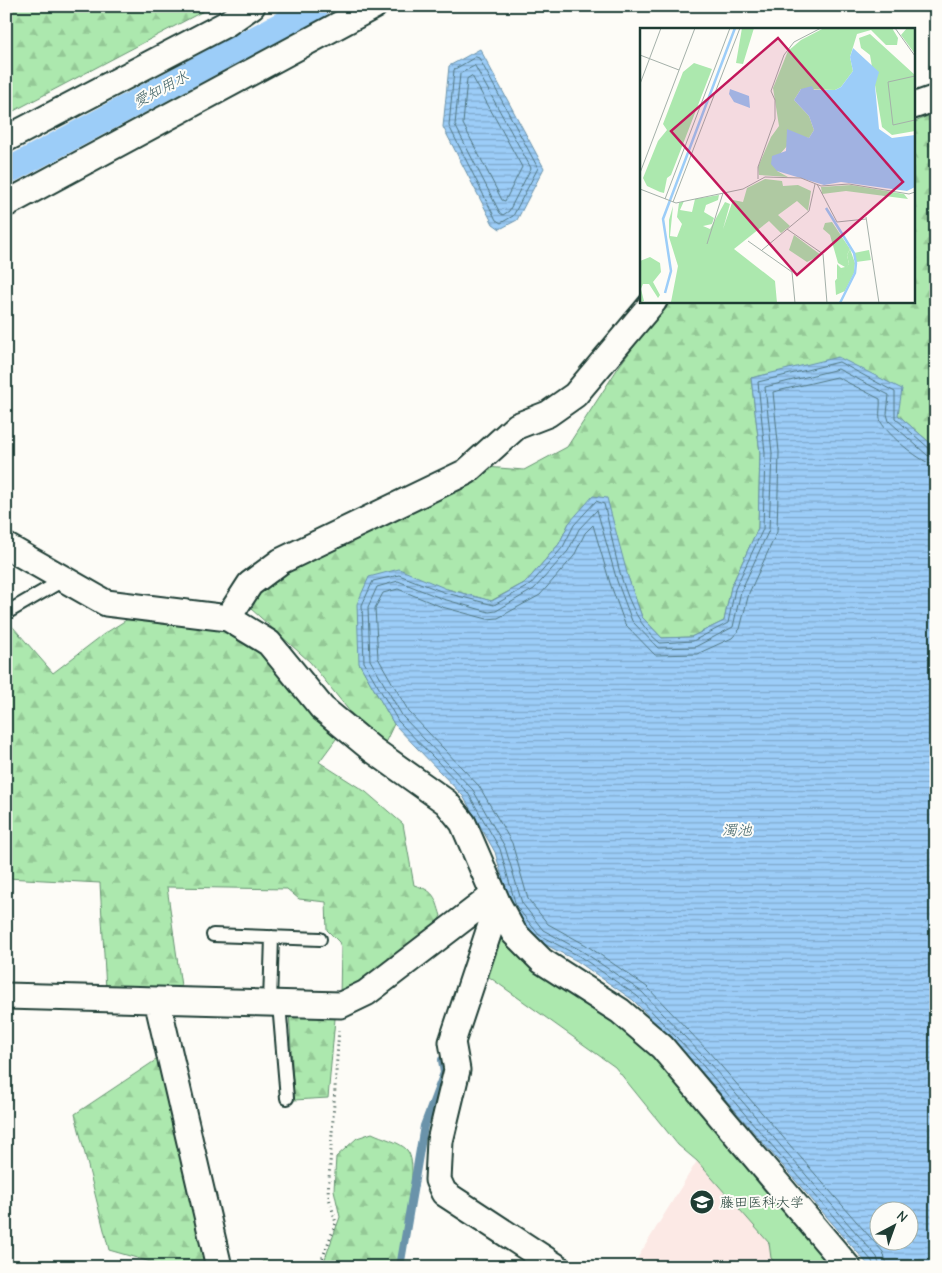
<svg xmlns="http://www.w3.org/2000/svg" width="942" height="1273" viewBox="0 0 942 1273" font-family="'Comic Neue','Klee One',sans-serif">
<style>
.built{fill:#fce9e5}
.grass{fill:#ace8ae;stroke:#669271}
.forest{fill:url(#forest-firs);stroke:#669271}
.water{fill:url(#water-rules);stroke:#6a93aa;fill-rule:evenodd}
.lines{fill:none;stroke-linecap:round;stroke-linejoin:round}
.shore{stroke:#517782;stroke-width:1}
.stream{stroke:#6a93aa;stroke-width:8}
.canal{stroke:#9ccdf8;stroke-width:26}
.service-casing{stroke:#1f3d34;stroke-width:16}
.minor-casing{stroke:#1f3d34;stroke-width:29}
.path{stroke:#1f3d34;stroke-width:3;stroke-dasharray:1 4;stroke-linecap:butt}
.service{stroke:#fdfcf7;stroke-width:12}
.minor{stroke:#fdfcf7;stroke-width:25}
.labels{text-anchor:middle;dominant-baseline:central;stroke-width:4;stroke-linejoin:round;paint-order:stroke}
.poi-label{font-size:14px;fill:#1f3d34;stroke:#fdfcf7;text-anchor:start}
.water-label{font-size:15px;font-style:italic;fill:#3e6165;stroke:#fdfcf7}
.inset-river{fill:none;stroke:#9ccdf8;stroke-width:2.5}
.inset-road{fill:none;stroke:#a4b0a9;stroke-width:1}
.view{fill:#c2185b;fill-opacity:0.15;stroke:#c2185b;stroke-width:2.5}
.inset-edge{fill:none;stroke:#1f3d34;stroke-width:2.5}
</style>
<defs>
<pattern id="forest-firs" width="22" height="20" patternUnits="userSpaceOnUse" patternTransform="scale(1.25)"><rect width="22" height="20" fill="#ace8ae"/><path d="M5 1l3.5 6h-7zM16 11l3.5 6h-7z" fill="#94c896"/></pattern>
<pattern id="water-rules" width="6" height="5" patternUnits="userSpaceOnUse" patternTransform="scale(1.25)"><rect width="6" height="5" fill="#9ccdf8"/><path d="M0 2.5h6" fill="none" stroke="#7fa8ca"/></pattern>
</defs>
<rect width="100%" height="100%" fill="#fdfcf7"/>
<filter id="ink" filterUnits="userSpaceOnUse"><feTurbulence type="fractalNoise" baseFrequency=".02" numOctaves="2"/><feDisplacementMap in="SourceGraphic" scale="10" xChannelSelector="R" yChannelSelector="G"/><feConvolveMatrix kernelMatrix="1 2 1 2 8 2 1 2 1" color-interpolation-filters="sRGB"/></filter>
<g filter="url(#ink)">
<path class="built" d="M697 1161 769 1243 771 1258 780 1267H632Z"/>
<path class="grass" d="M505 937 664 1057 839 1267H780L771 1258 769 1243 697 1161 678 1145 615 1067 485 974 494 942Z"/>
<path class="forest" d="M6 6H213L6 115Z
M936 112V448L898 415 793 369 751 378 760 453 758 528 731 587 724 621 691 637 662 638 642 617 628 577 569 523 559 544 526 582 491 601 447 589 359 663 394 724 385 743 351 713 310 662 250 608 280 562 473 466 524 470 567 447 620 365 668 301H913V123Z
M131 617 203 623 251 642 339 735 319 762 366 792 403 824 414 885C435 891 435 897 441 916L433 929 340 997 341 947 339 942 327 930 326 902 299 899 287 889 167 887 182 993 106 990 100 883 6 878V619L53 673 104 634Z
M289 1010H326L335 1019 328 1098 294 1100Z
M162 1056 212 1267H168L109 1250 75 1114Z
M372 1133C382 1138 400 1142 407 1150 422 1167 399 1242 398 1267H322L340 1217 334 1190 336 1157 357 1138Z
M263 1261 314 1263 312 1267H258Z"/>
<path class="water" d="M480 49 544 168 517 220 500 229 493 224 443 127 449 66Z
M838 357 902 389 898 415 936 448V1267H870L694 1063 633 1000 577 961 535 939 511 908 495 852 463 796 394 724 359 663 357 604 369 577 399 569 447 589 492 601 526 582 559 544 569 523 593 496 607 498 628 577 642 617 662 638 691 637 724 621 731 587 758 528 760 453 751 378ZM880 1210H910V1240H880Z"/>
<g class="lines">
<path class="shore" d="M476 57 479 58 538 168 513 216 501 223 496 220 449 126 454 70Z
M475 66 531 168 509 211 503 215 500 213 455 125 460 74Z
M472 76 522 167 505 201 502 200 463 124 467 79Z
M874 1267 872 1261 698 1060 637 996 579 956 539 935 516 906 500 849 468 793 398 721 364 662 362 605 373 581 399 575 446 593 494 605 530 585 563 547 574 525 596 501 604 504C616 550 621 612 660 643L693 641 728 623 735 589 763 529 765 453 758 382 839 362 895 392V418L931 450 936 451
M880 1267 877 1257 703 1056 642 992 582 951 543 930 522 903 505 847 473 790 403 717 370 660 368 607 377 587 398 581 443 599 489 612 496 611 534 589 568 551 579 529 597 510 617 581 632 621 658 648 695 647 733 627 741 591 769 530 772 453 765 387 838 369 889 395 887 414 889 421 927 455 936 458
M888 1267 883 1252 708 1051 647 987 586 945 548 924 528 899 512 843 479 786 409 712 378 658 375 608 383 593 398 589 442 607 487 619 498 618 540 595 574 556 585 533 593 525 610 583 625 624 655 655 697 654 732 638 740 629 749 593 777 532 779 452 773 392 837 377 880 399C881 407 878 415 881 422 887 434 923 465 936 465"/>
<path class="stream" d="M400 1267 424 1126 444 1073 442 1060"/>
<path class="canal" d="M6 172 317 6"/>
<defs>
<path id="service" d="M6 613 63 580
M213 935 320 939
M270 1003 272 937
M279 1004 287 1098"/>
<path id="minor" d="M913 106 936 98
M6 139 226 24 252 6
M6 204 374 6
M6 546 106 603 228 618 269 643 322 708 373 750 446 802 463 823 498 904 514 933 542 961 620 1011 662 1047 848 1267
M228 618 250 584 281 561 466 472 517 426 548 414 575 395 654 301
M498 904 452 1042 457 1070 440 1141 438 1180 444 1193 557 1267
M6 996 341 1005 366 993 494 895
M157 1000 219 1267"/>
</defs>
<use href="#service" class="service-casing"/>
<use href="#minor" class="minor-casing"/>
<path class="path" d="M319 1267 336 1223 328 1194 339 1028"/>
<use href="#service" class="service"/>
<use href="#minor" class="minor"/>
</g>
</g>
<defs>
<symbol id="university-disc" viewBox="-11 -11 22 22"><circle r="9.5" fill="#1f3d34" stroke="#fdfcf7"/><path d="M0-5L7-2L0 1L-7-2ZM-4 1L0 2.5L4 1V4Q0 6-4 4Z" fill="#fff"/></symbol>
</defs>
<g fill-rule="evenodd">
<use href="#university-disc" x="688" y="1188" width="28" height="28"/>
</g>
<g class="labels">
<g class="poi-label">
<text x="720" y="1202">藤田医科大学</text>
</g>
<g class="water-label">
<text transform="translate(161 89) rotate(-28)">愛知用水</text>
<text x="737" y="830">濁池</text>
</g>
</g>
<g transform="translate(640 28)">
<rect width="275" height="275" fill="#fdfcf7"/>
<path d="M211 157 264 166 268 171 206 163 182 166 181 159ZM210 221 215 235 214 245 205 263 196 267 195 253 209 236 207 227ZM229 222 231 232 216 234 214 225Z" fill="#ace8ae"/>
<path d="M102 0H114L103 36 96 35ZM184 0H252L258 10 257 17H246L231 2 217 6 210 29 213 43 201 59 195 62 161 61 154 72 169 88 174 102 169 110 147 106 148 117 140 126 137 143 148 149 119 147 118 139 131 109 139 98 133 60 148 23 161 12ZM267 0H275V26L261 7ZM230 6 275 47V103L252 107 242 99 230 27 221 20 219 10ZM54 35 72 41 31 147 27 150 24 165 20 164 7 158 3 150 18 113 27 102 23 96 43 44ZM125 151 142 153 143 158 158 157 171 163 168 183 157 173 138 187 150 198 141 205 129 193 94 221 135 253 137 275 31 274 38 238 29 209V192L33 178 30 208 37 209 42 196 37 189 39 175 44 173 40 182 52 184 55 171 79 167 78 172 66 177 64 184 74 190 72 196 63 198 70 201 85 174 90 176 83 201 93 172 103 174 107 160ZM192 194 210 221 207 227 209 236 200 251 197 250V236L201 240 205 239 198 235 190 207 183 201 185 195ZM154 207 181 227 167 234 149 222ZM10 229 20 235 21 244 13 254 20 267 18 270 9 256H3L1 261 4 273 0 275V233Z" fill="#ace8ae"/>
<path d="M213 20 239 44 235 58 239 101 252 110 275 107V159L267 163 201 154 184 157 137 143 131 136 132 128 146 123 147 101 169 110 174 102 169 88 154 72 161 61 172 58 174 62H195L201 59 213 43 210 29ZM90 61 109 68 110 80 94 74 89 66Z" fill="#9ccdf8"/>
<path class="inset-river" d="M186 180 214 225 216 235 215 245 200 275M25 265 31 243 23 191 95 0"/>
<path class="inset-road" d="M255 0 275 28M0 27 39 42M275 48 248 54 253 97 275 92M0 56 21 0M0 145 55 0M118 151V139L135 91V72L131 63 144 27 154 14 181 0M177 156 197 194 226 191M0 161 36 175 103 161 125 149 161 150 181 158 209 156 269 166 275 164M25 171 90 0M33 174 100 0M226 189 239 275M147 201 183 226 187 275M108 213 152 244 155 275M67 216 83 165M122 222 169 183 175 156"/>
<path class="view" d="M138 10 263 154 157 247 31 103Z"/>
<rect width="275" height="275" class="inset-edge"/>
</g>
<rect width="942" height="1273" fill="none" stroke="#fdfcf7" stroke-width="25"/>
<rect x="12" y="12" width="917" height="1248" fill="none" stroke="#1f3d34" stroke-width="2" filter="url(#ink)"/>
<g transform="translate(894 1226) rotate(41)"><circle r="24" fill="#fdfcf7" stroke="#a4b0a9"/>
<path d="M0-4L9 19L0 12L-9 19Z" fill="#1f3d34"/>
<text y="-8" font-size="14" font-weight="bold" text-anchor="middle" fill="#1f3d34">N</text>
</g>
</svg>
